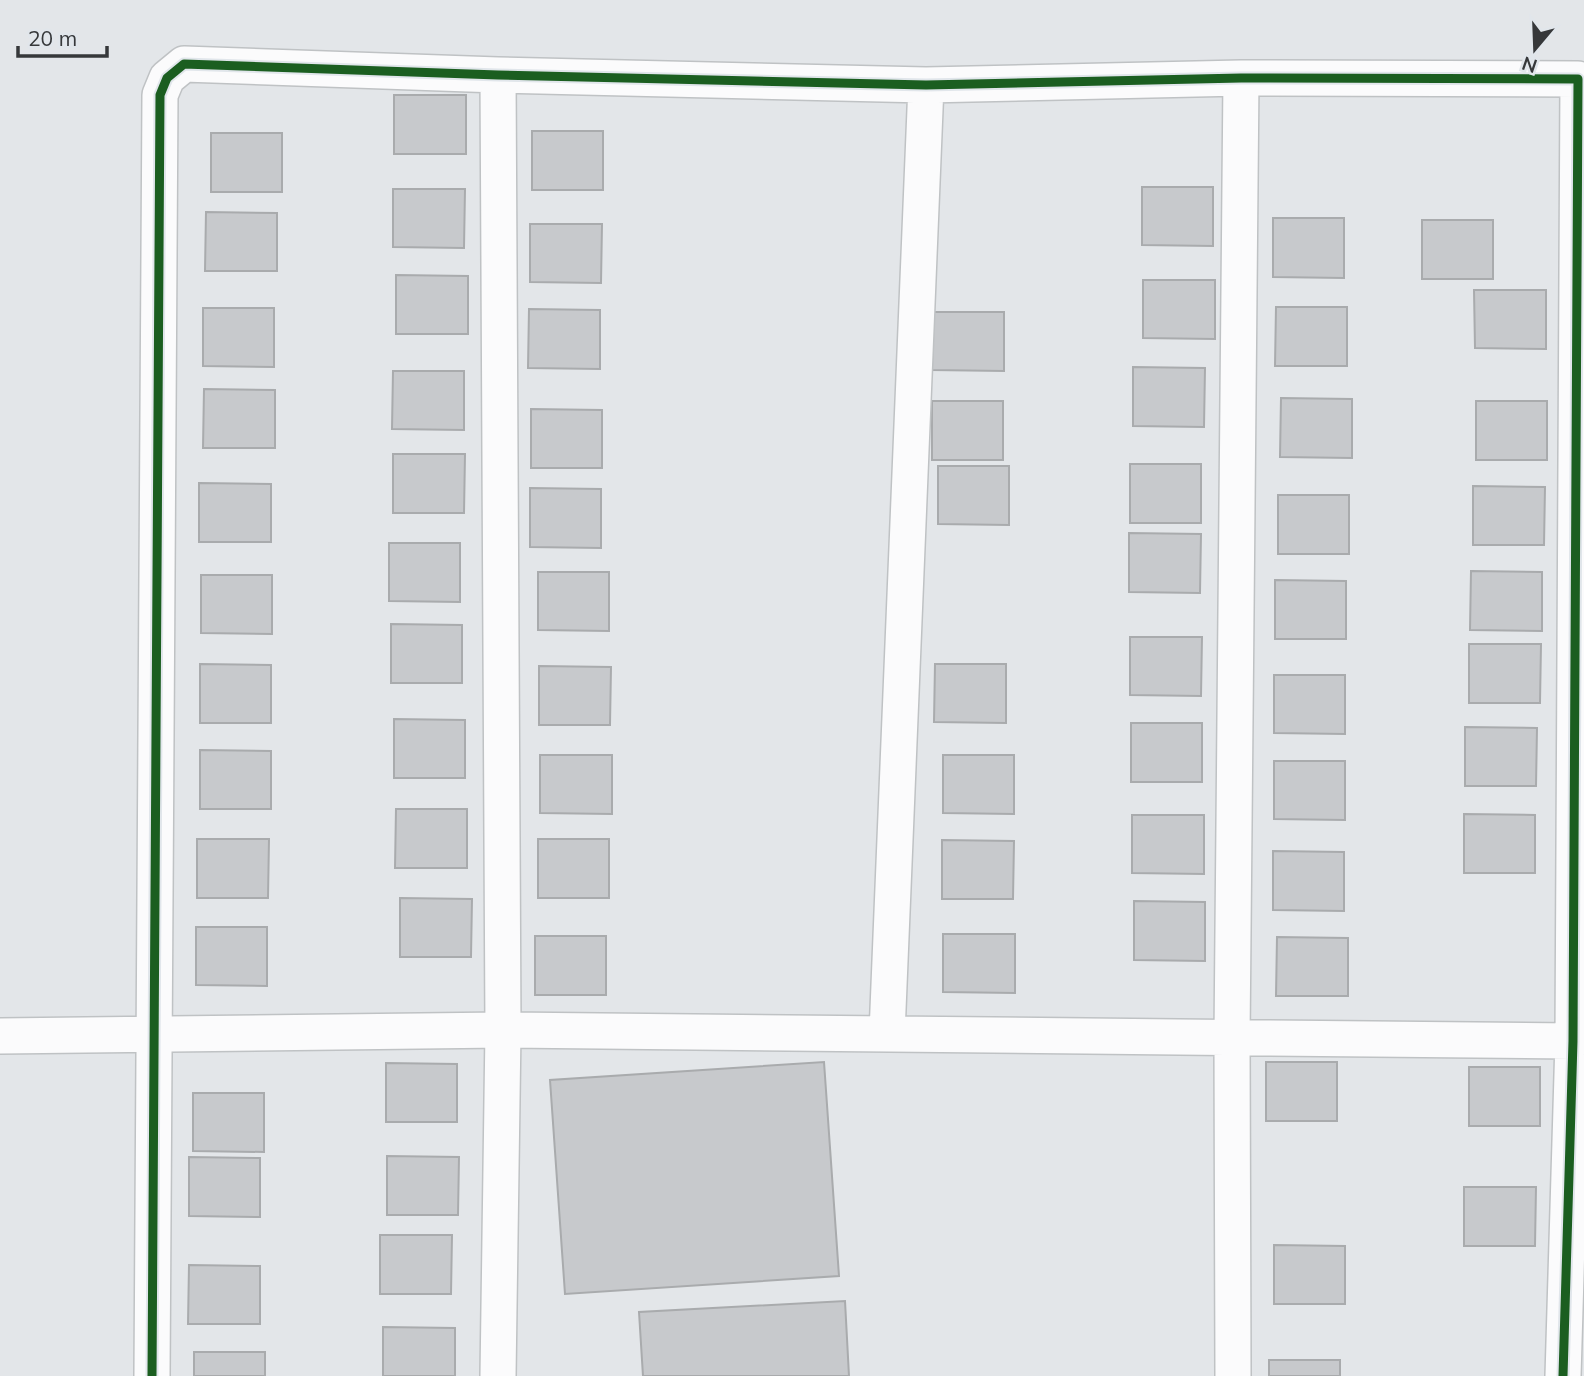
<svg xmlns="http://www.w3.org/2000/svg" width="1584" height="1376" viewBox="0 0 1584 1376" font-family="Mulish,sans-serif">
<style>
.building{fill:#c7c9cc;stroke:#a9abad;stroke-width:2}
.lines{fill:none;stroke-linecap:round;stroke-linejoin:round}
.street-casing{stroke:#bfc2c4;stroke-width:38}
.street{stroke:#fbfbfc;stroke-width:35}
.cycleway-casing{stroke:#e1e6eb;stroke-width:13}
.cycleway{stroke:#1b5e20;stroke-width:9}
</style>
<rect width="100%" height="100%" fill="#e3e6e9"/>
<path class="building" d="M394 95H466V154H394Z
M532 131H603V190H532Z
M211 133H282V192H211Z
M1142 187H1213V246L1142 245Z
M393 189H465L464 248 393 247Z
M206 212 277 213V271H205Z
M1273 218H1344V278L1273 277Z
M1422 220H1493V279H1422Z
M530 224H602L601 283 530 282Z
M396 275 468 276V334H396Z
M1143 280H1215V339L1143 338Z
M1474 290H1546V349L1475 348Z
M1276 307H1347V366H1275Z
M203 308H274V367L203 366Z
M529 309 600 310V369L528 368Z
M933 312H1004V371L932 370Z
M1133 367 1205 368 1204 427 1133 426Z
M393 371H464V430L392 429Z
M204 389 275 390V448H203Z
M1281 398 1352 399V458L1280 457Z
M932 401H1003V460H932Z
M1476 401H1547V460H1476Z
M531 409 602 410V468H531Z
M393 454H465L464 513H393Z
M1130 464H1201V523H1130Z
M938 466H1009V525L938 524Z
M199 483 271 484V542H199Z
M1473 486 1545 487 1544 545H1473Z
M530 488 601 489V548L530 547Z
M1278 495H1349V554H1278Z
M1129 533 1201 534 1200 593 1129 592Z
M389 543H460V602L389 601Z
M1471 571 1542 572V631L1470 630Z
M538 572H609V631L538 630Z
M201 575H272V634L201 633Z
M1275 580 1346 581V639H1275Z
M391 624 462 625V683H391Z
M1130 637H1202L1201 696 1130 695Z
M1469 644H1541L1540 703H1469Z
M200 664 271 665V723H200Z
M935 664H1006V723L934 722Z
M539 666 611 667 610 725H539Z
M1274 675H1345V734L1274 733Z
M394 719 465 720V778H394Z
M1131 723H1202V782H1131Z
M1465 727 1537 728 1536 786H1465Z
M200 750 271 751V809H200Z
M540 755H612V814L540 813Z
M943 755H1014V814L943 813Z
M1274 761H1345V820L1274 819Z
M396 809H467V868H395Z
M1464 814 1535 815V873H1464Z
M1132 815H1204V874L1132 873Z
M197 839H269L268 898H197Z
M538 839H609V898H538Z
M942 840 1014 841 1013 899H942Z
M1273 851 1344 852V911L1273 910Z
M400 898 472 899 471 957H400Z
M1134 901 1205 902V961L1134 960Z
M196 927H267V986L196 985Z
M943 934H1015V993L943 992Z
M535 936H606V995H535Z
M1277 937 1348 938V996H1276Z
M824 1062 839 1276 565 1294 550 1080Z
M1266 1062H1337V1121H1266Z
M386 1063 457 1064V1122H386Z
M1469 1067H1540V1126H1469Z
M193 1093H264V1152L193 1151Z
M387 1156 459 1157 458 1215H387Z
M189 1157 260 1158V1217L189 1216Z
M1464 1187H1536L1535 1246H1464Z
M380 1235H452L451 1294H380Z
M1274 1245 1345 1246V1304H1274Z
M189 1265 260 1266V1324H188Z
M845 1301 849 1376H643L639 1312Z
M383 1327 455 1328V1376H383Z
M194 1352H265V1376H194Z
M1269 1360H1340V1376H1269Z"/>
<g class="lines">
<defs>
<path id="street" d="M887 1034 926 85
M0 1036 503 1030 1573 1041
M152 1376 160 95 167 78 184 64 498 75 926 85 1241 78 1578 79 1573 1041 1563 1376
M498 1376 503 1030 498 75
M1233 1376 1232 1038 1241 78"/>
</defs>
<use href="#street" class="street-casing"/>
<use href="#street" class="street"/>
<defs>
<path id="cycleway" d="M152 1376 160 95 167 78 184 64 498 75 926 85 1241 78 1578 79 1573 1041 1563 1376"/>
</defs>
<use href="#cycleway" class="cycleway-casing"/>
<use href="#cycleway" class="cycleway"/>
</g>
<g transform="translate(1535 49) rotate(199)" stroke="#e1e6eb" stroke-width="5" paint-order="stroke">
<path d="M0-5L12 26L0 18L-12 26Z" fill="#36383a"/>
<text y="-10" font-size="19" font-weight="bold" text-anchor="middle" fill="#36383a">N</text>
</g>
<path d="M18 46v10h89v-10" fill="none" stroke="#36383a" stroke-width="3.5"/>
<text x="28" y="46" font-size="21" fill="#36383a" stroke="#e1e6eb" stroke-width="5" paint-order="stroke">20 m</text>
</svg>
